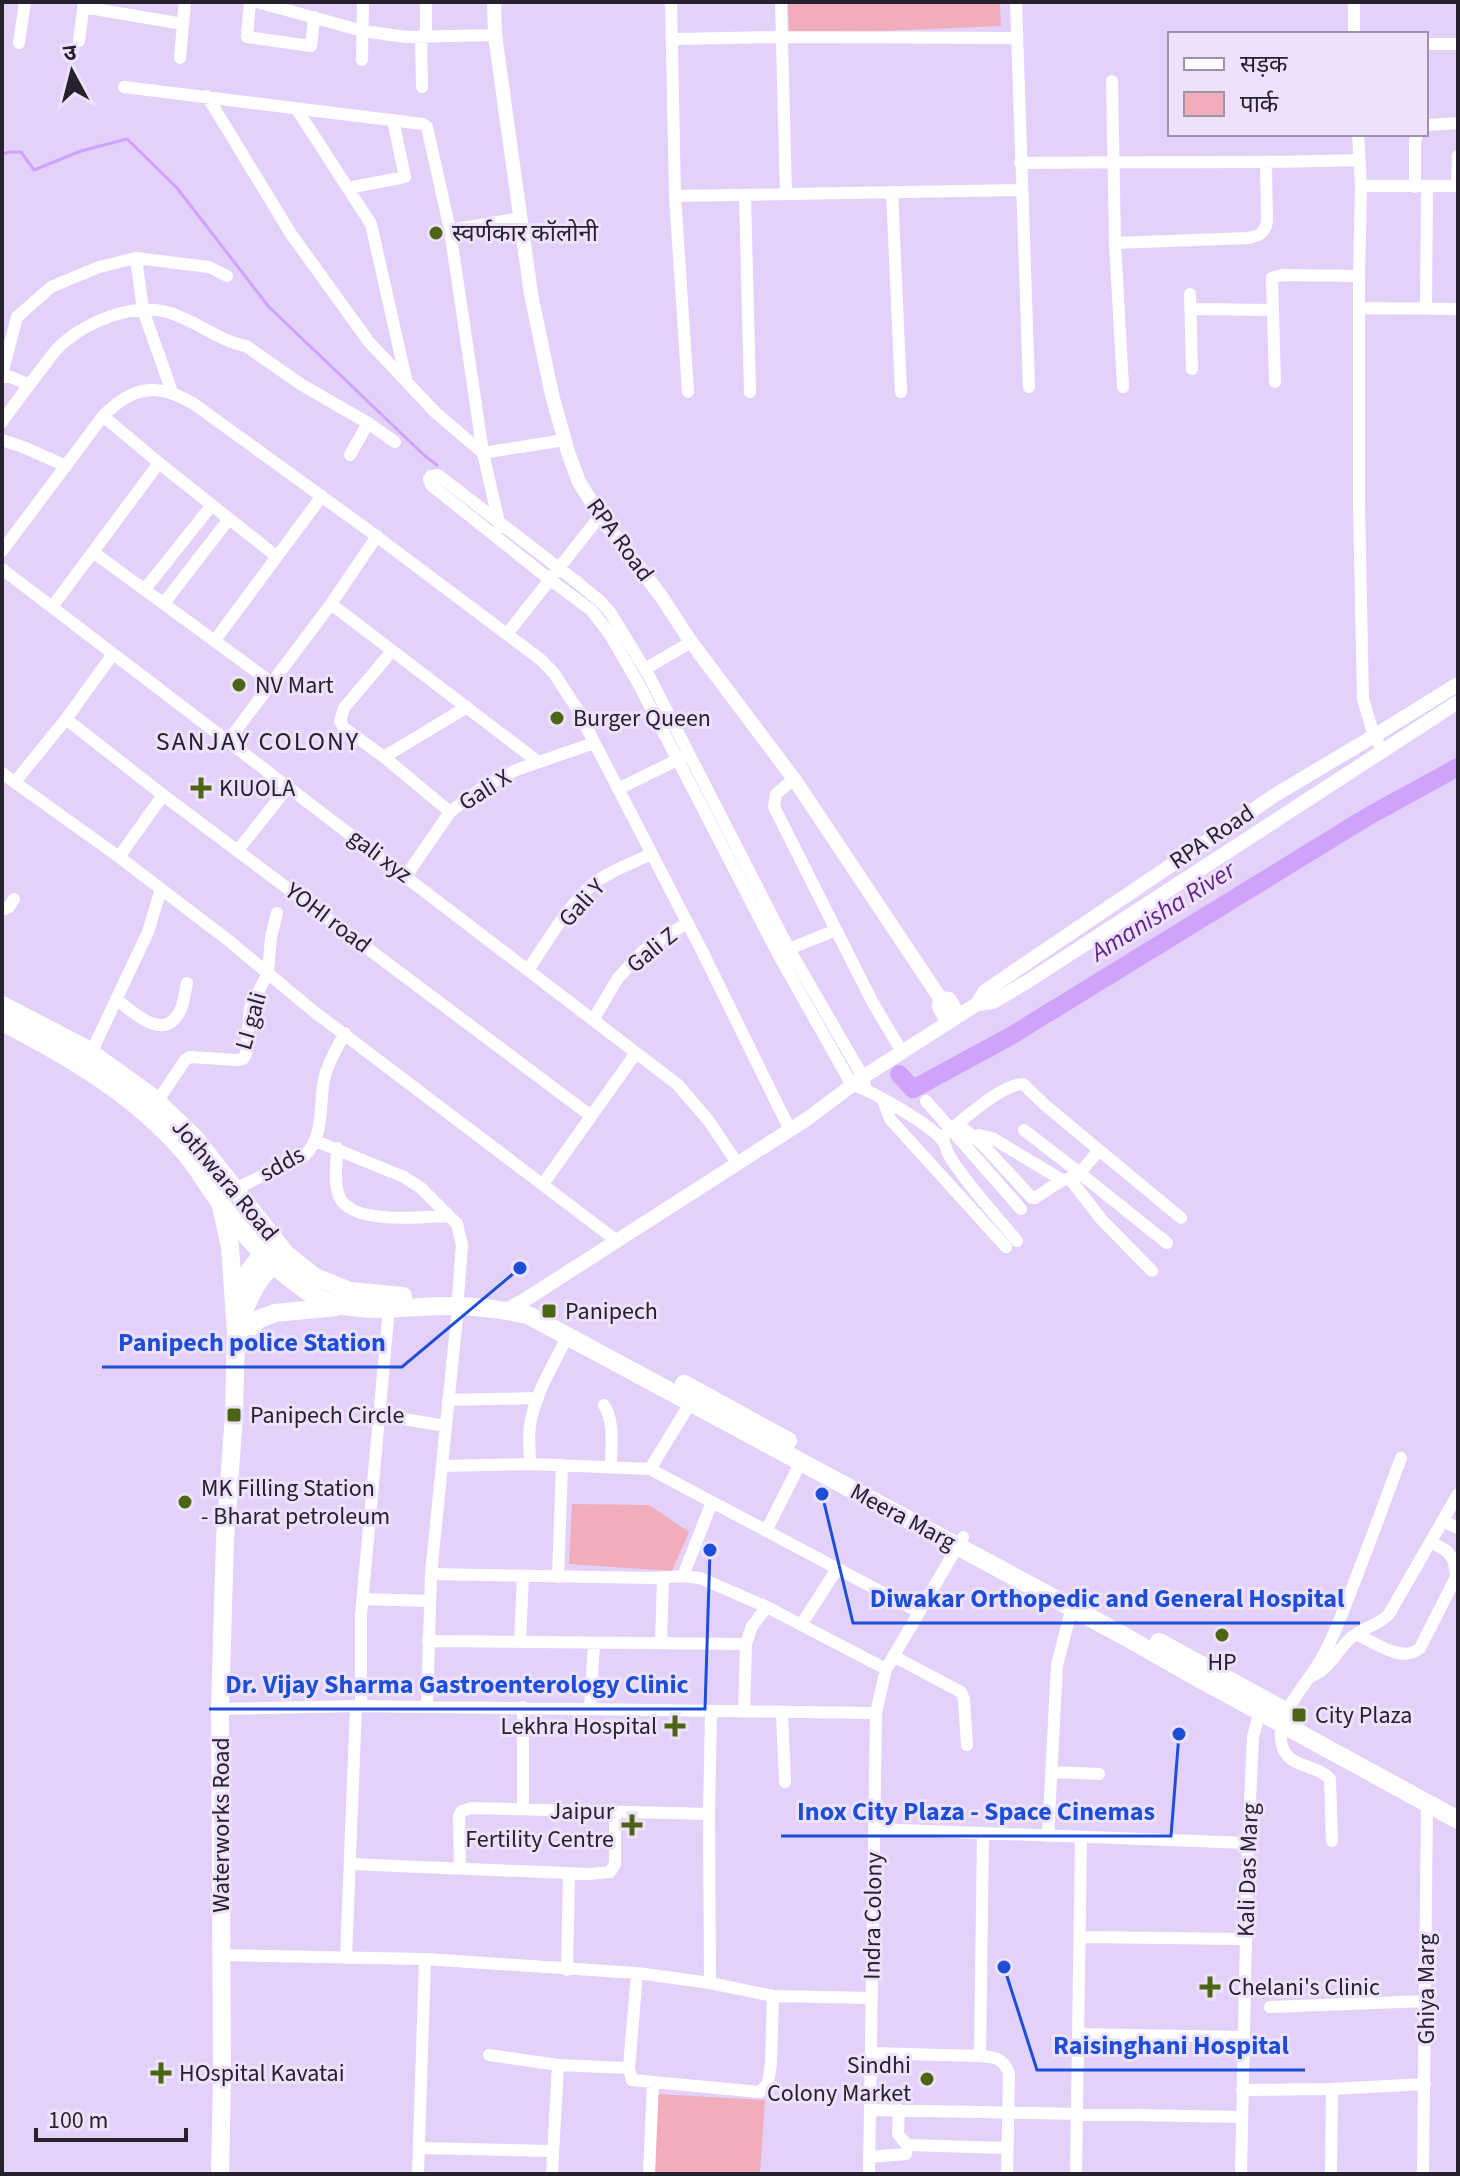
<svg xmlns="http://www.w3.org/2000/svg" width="1460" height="2176" viewBox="0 0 1460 2176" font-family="'Source Sans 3','Noto Sans Devanagari',sans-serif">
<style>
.green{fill:#f1adba}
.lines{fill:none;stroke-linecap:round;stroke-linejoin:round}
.stream{stroke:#cfa2fb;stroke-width:3}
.river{stroke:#cfa2fb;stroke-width:18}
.minor{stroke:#fff;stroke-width:12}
.tertiary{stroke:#fff;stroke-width:14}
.primary{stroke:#fff;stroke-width:18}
.poi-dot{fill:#4b6515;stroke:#ede2fa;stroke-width:3}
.labels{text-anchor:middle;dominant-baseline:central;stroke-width:6;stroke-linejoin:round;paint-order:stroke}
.poi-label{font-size:24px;fill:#27202f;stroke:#ede2fa;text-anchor:start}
.street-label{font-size:24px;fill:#27202f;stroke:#ede2fa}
.neighbourhood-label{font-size:26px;letter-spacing:2px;fill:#27202f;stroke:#ede2fa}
.water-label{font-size:26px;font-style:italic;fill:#5f248b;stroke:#ede2fa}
.leader{fill:none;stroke:#1d4ed8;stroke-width:3}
.callout-dot{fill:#1d4ed8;stroke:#ede2fa;stroke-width:3}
.callout-label{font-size:26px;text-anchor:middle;font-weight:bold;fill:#1d4ed8;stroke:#ede2fa;stroke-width:6;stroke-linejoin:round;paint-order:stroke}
</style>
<rect width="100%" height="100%" fill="#e4d1fa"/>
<path class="green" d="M788 2H1000L1001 26 789 35Z
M572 1504 649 1505 689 1532 672 1571 569 1564Z
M658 2094 765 2100 760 2174H652Z"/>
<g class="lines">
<path class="stream" d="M2 154 9 152H21L34 170 81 151 127 139 177 188 269 307 425 456 437 465"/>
<path class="river" d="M899 1074 913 1089 1009 1037 1367 817 1458 767"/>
<path class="minor" d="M250 2 247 37 311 46 314 17
M257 2 363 31 406 37 495 35
M426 2V37
M671 2 675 196 688 392
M781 2 786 194
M1016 2 1029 387
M1354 2V34
M83 7 183 24
M421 37 422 87
M672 39 783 37 1017 38
M79 41 84 2
M19 43 25 2
M1426 44H1458
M180 58 185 2
M362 60 363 2
M1112 81 1115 243 1123 387
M124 87 423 124 427 127 450 230 483 453 500 527
M207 96 291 234 369 342 435 412 483 453 564 440
M296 108 371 224 406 379
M1426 125 1458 123
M1358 134 1361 186 1359 276V507L1363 699 1374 736 1383 751
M1020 163C1133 161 1246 164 1359 160
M1361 186H1458
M1457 186 1458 156
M1415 187V142L1417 134
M348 188 405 177 393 120
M892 192 901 392
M745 195 750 392
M675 196 1021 190
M450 230 521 218
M1115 243 1248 238C1259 236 1264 234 1267 222L1266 164
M136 258 143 310 172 392
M1190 294 1192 369
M1360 308 1458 309
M1426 308 1427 186
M1191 309 1272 310
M2 374 17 317 51 287 99 267 136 258 209 267 227 276
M2 377H11L29 385
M1275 382 1272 278 1282 275 1359 276
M103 416 159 463 276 556
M2 422C15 403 29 385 43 367 49 359 55 350 63 343 89 321 132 303 167 312 194 319 218 341 246 346L302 385 368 423 395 442
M2 440 23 447 66 466
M350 455 368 423
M2 551 103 416C133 386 157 382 194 404L368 530 540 659 553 672 576 707 703 953 790 1130
M93 552 272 683
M2 569 677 1084 709 1121 737 1163
M145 589 212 505
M164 603 229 519
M331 604 537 761
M52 607 159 463
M507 634 600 516
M215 640 322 496
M392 651 344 708 340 721 344 728 384 757 450 812
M645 669 691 642
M66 719 163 795 591 1116
M228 741 331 604 377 536
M384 757 467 707
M2 773 119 857 228 940 312 1010 617 1241
M794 779 776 794 774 807 873 1003 902 1052
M15 782 66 719 113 654
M618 789 683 757
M238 850 288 787
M119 857 163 795
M406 876 450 812 482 788 516 770 594 743
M2 910 9 907 14 899
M784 951 836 930
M528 970C547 942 568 905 594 883 611 870 633 863 651 854
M116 999C134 1013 165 1044 181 1009 184 1002 185 991 187 983
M593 1020 618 978 643 951 687 923
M91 1053 148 932 161 889
M865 1088 863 1077 789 949 649 676 610 612 600 601 573 579 438 475 431 476 429 479 431 485 549 579 591 610 609 633 638 683 778 954 852 1085C871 1090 931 1125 942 1140 946 1145 947 1152 950 1157 969 1187 994 1213 1017 1241
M883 1100 890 1119 1006 1247
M926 1101 1021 1209
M157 1102 185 1060 190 1057 237 1060 243 1059 246 1054 250 1008 268 973 271 937 277 913
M958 1124 983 1145 1032 1198H1035L1062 1180 1070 1179 1077 1171 1024 1130
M972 1137 979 1135 992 1138 1062 1180
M942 1139 948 1131C966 1118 1002 1084 1023 1084L1045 1105 1099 1150 1080 1173
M316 1141 404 1177 421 1188 457 1224 462 1245 458 1297
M337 1148C337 1162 333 1185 340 1198 353 1225 424 1217 449 1216
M1099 1150 1181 1218
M1077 1171 1167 1243
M1070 1179 1101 1219 1152 1271
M543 1184 636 1053
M235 1189 304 1156C325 1137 319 1105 324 1079 328 1062 337 1048 345 1033
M448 1400 538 1398
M604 1405C615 1422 611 1447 611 1467
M379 1415 446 1426
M530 1464C530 1451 528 1438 530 1425 535 1393 554 1364 568 1335
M442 1466 530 1464 650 1469 919 1612
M650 1469 691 1402
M1443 1521 1458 1528
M766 1531 801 1462
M431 1574 652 1578 683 1576 700 1578 767 1607 886 1669
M683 1576 712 1502
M558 1577 562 1465
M362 1599 430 1601
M801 1625 837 1569
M1356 1634C1374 1642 1403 1664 1420 1648L1456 1577 1454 1561 1447 1551 1431 1542
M428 1641 746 1644
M520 1642 523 1576
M661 1643 663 1577
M893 1656 961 1692 964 1700 967 1745
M1314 1675C1331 1667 1337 1650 1351 1638 1363 1627 1378 1626 1389 1614L1458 1494
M361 1706V1615L389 1308
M427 1706 431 1574 458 1307
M220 1709 356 1706 876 1713
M590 1709 594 1643
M744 1712 746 1644 752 1626 767 1607
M782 1713 785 1782
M1051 1772 1099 1774
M523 1808V1707
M874 1829 1248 1843
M1048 1836 1057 1665 1072 1607
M1332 1841 1330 1779C1317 1764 1287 1768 1282 1745 1275 1717 1301 1691 1315 1669 1330 1647 1339 1621 1349 1596 1367 1550 1384 1504 1401 1458
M350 1864 589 1874 610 1872 615 1864V1812
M460 1869 459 1816 462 1811 472 1808 709 1814
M1080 1937 1245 1939
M222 1955 425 1959 637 1973 710 1983 773 1996 872 1998
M346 1958 356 1706
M567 1970 569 1873
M710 1983 709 1814 711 1712
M1270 2007 1426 2001
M1078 2034 1243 2037
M871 2053 980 2056C995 2057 1003 2058 1009 2073L1007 2174
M489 2055 558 2065
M980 2056 983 1833
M629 2068 632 2080 760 2092 768 2083 771 2064 773 1996
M1242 2090 1332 2089 1425 2084
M870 2110 1242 2117
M899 2110 898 2134 907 2145 1007 2148
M419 2148 553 2151
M869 2157 906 2154
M418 2174 425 1959
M552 2174 558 2065 629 2068 637 1973
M649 2174 653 2083
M869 2174 876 1713 886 1669 963 1537
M1076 2174 1081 1837
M1241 2174 1248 1843 1253 1737 1261 1707
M1331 2174 1332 2089
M1423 2174 1427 1803"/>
<path class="tertiary" d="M494 2 495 35 531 294 552 395 568 452 579 482 600 516 661 596 691 642 794 779 940 998
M977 1004 985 991 1275 795 1374 736 1458 684
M948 1023 939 1007 940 998 949 999 959 1015
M506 1310 523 1301 807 1119 863 1077 977 1004 993 1002 1030 980 1458 702"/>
<path class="primary" d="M2 1005 83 1047 151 1096 195 1138 286 1254 315 1277 350 1291 403 1296
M2 1022C68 1056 135 1095 184 1152 197 1167 207 1185 219 1201 240 1229 261 1255 288 1277 298 1284 308 1293 318 1298 360 1317 411 1305 456 1306 481 1307 505 1310 528 1315L1126 1637 1189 1673 1458 1820
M235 1295C244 1276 254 1263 268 1248
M240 1323C248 1298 259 1274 281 1258
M236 1341 259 1319 275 1313 336 1307
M684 1384 788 1441
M1159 1642 1298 1718
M220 2174 222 2077 220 1709 225 1539 234 1415 236 1333 230 1246 221 1207"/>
</g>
<g class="poi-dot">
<circle cx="436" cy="233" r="8"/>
<circle cx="239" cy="685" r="8"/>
<circle cx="557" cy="718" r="8"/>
<path d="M197 776h8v8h8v8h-8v8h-8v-8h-8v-8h8z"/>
<rect x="541" y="1303" width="16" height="16" rx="4"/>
<rect x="226" y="1407" width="16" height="16" rx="4"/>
<circle cx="185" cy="1502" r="8"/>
<circle cx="1222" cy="1635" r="8"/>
<rect x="1291" y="1707" width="16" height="16" rx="4"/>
<path d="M671 1714h8v8h8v8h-8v8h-8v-8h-8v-8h8z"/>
<path d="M628 1813h8v8h8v8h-8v8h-8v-8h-8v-8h8z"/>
<path d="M1206 1975h8v8h8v8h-8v8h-8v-8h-8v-8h8z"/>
<path d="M157 2061h8v8h8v8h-8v8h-8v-8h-8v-8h8z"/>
<circle cx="927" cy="2079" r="8"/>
</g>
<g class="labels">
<g class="poi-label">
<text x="452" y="233">स्वर्णकार कॉलोनी</text>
<text x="255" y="685">NV Mart</text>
<text x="573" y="718">Burger Queen</text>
<text x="219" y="788">KIUOLA</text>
<text x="565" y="1311">Panipech</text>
<text x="250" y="1415">Panipech Circle</text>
<text x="201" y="1488">MK Filling Station<tspan x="201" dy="28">- Bharat petroleum</tspan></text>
<text x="1222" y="1662" text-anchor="middle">HP</text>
<text x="1315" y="1715">City Plaza</text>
<text x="657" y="1726" text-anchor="end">Lekhra Hospital</text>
<text x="614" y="1811" text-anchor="end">Jaipur<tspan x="614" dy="28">Fertility Centre</tspan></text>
<text x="1228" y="1987">Chelani's Clinic</text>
<text x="911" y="2065" text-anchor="end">Sindhi<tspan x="911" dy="28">Colony Market</tspan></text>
<text x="179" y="2073">HOspital Kavatai</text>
</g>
<g class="street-label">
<text transform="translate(620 540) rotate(54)">RPA Road</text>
<text transform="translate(485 790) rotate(-32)">Gali X</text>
<text transform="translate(1212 837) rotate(-34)">RPA Road</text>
<text transform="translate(380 856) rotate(37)">gali xyz</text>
<text transform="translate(582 903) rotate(-47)">Gali Y</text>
<text transform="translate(328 918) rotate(37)">YOHI road</text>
<text transform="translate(652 950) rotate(-39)">Gali Z</text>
<text transform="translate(251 1021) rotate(-74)">LI gali</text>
<text transform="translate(282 1164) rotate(-29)">sdds</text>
<text transform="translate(225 1180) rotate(50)">Jothwara Road</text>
<text transform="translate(903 1517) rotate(28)">Meera Marg</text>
<text transform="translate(221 1825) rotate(-90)">Waterworks Road</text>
<text transform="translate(1248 1870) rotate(-88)">Kali Das Marg</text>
<text transform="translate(873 1916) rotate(-89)">Indra Colony</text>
<text transform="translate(1426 1989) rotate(-90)">Ghiya Marg</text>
</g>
<g class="neighbourhood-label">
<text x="258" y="741">SANJAY COLONY</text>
</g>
<g class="water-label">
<text transform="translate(1163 911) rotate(-32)">Amanisha River</text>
</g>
</g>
<path class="leader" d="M520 1268L402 1367H102M822 1494L853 1623H1360M710 1550L705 1709H209M1179 1734L1171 1836H781M1004 1967L1037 2070H1305"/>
<g class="callout-dot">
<circle cx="520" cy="1268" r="8"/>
<circle cx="822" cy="1494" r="8"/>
<circle cx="710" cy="1550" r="8"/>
<circle cx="1179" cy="1734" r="8"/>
<circle cx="1004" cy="1967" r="8"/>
</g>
<g class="callout-label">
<text x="252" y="1351">Panipech police Station</text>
<text x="1107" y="1607">Diwakar Orthopedic and General Hospital</text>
<text x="457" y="1693">Dr. Vijay Sharma Gastroenterology Clinic</text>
<text x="976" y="1820">Inox City Plaza - Space Cinemas</text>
<text x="1171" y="2054">Raisinghani Hospital</text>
</g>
<rect width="1460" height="2176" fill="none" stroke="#27202f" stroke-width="8"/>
<rect x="1168" y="32" width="260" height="104" fill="#ede2fa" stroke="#9e94a9" stroke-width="2"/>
<rect x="1184" y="58" width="40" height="12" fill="#ffffff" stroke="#9e94a9" stroke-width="2"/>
<text x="1240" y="72" font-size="24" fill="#27202f">सड़क</text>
<rect x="1184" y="92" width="40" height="24" fill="#f1adba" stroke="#9e94a9" stroke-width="2"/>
<text x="1240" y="112" font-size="24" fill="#27202f">पार्क</text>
<g transform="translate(72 72) rotate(353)" stroke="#ede2fa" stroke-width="6" paint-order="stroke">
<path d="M0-6L14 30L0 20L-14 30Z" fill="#27202f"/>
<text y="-12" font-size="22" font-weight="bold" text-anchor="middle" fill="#27202f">उ</text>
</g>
<path d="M36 2128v12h150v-12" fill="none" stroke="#27202f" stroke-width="4"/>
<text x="48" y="2128" font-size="24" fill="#27202f" stroke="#ede2fa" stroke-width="6" paint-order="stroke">100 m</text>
</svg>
